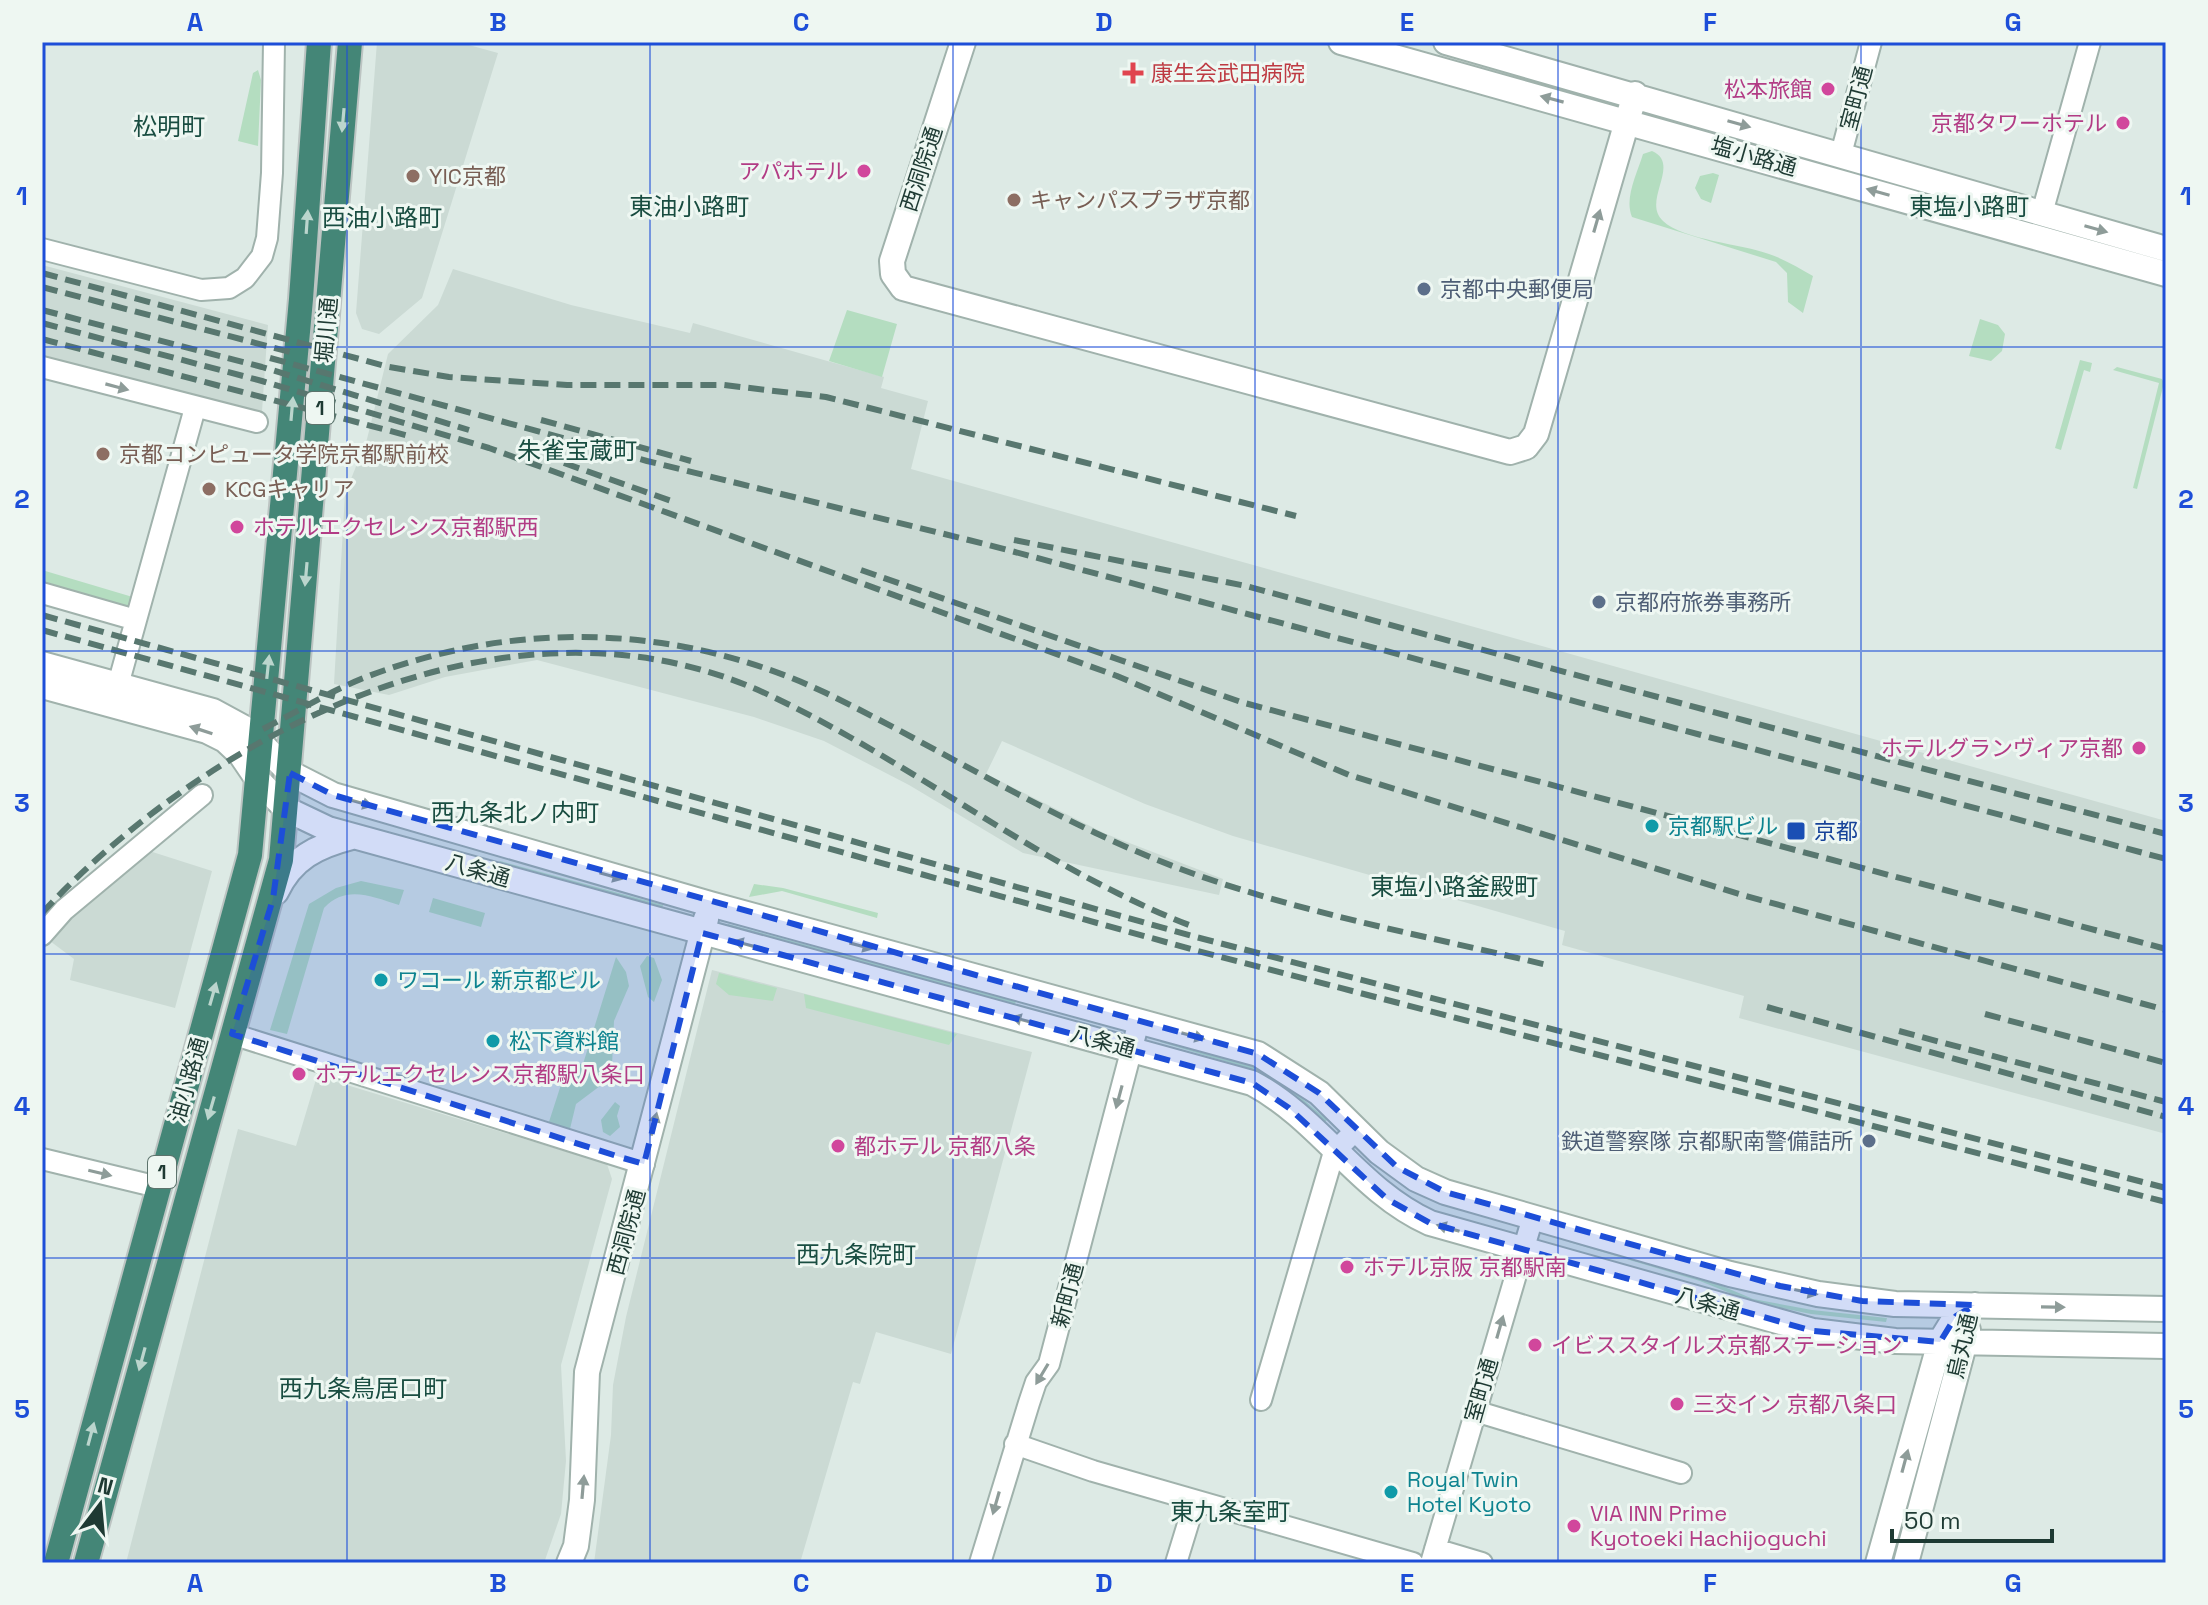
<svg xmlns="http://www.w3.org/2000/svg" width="2208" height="1605" viewBox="0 0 2208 1605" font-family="'Space Grotesk','Noto Sans JP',sans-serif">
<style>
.built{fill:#cbdad4}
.green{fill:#b4ddc0}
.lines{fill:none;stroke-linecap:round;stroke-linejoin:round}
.minor-casing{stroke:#a0b2ac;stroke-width:24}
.tertiary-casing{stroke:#a0b2ac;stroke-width:28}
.trunk-casing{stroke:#bcc4c2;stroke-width:28}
.minor{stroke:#fff;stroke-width:20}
.tertiary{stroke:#fff;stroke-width:24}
.trunk{stroke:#448677;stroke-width:24}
.rail{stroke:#58776f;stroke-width:6;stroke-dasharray:16 8;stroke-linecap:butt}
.oneway{fill:#8e9c99}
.oneway2{fill:#bbd5cd}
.marked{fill:#1d4ed8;fill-opacity:0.2;stroke:#1d4ed8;stroke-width:6;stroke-dasharray:16 10;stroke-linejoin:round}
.grid{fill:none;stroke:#1d4ed8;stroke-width:2;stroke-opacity:0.55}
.health-dot{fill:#e0444e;stroke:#eef7f2;stroke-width:3}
.hotel-dot{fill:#d1479c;stroke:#eef7f2;stroke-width:3}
.education-dot{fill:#8d6e63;stroke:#eef7f2;stroke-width:3}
.service-dot{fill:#5c6f8a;stroke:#eef7f2;stroke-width:3}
.culture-dot{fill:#0f9aa8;stroke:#eef7f2;stroke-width:3}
.transit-dot{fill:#1a4fb4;stroke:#eef7f2;stroke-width:3}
.labels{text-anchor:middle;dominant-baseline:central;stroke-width:6;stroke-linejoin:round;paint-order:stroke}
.shield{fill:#eef7f2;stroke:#5c736c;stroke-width:2}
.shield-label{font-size:20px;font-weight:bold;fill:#1e3a33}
.health-label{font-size:22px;fill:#be3a42;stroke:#eef7f2;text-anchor:start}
.hotel-label{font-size:22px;fill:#b23c85;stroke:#eef7f2;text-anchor:start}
.street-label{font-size:22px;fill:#1e3a33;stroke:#eef7f2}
.education-label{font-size:22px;fill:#785e54;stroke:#eef7f2;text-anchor:start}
.service-label{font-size:22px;fill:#4e5e75;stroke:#eef7f2;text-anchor:start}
.culture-label{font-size:22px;fill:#0d838f;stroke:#eef7f2;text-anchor:start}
.transit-label{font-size:22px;fill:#164399;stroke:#eef7f2;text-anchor:start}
.neighbourhood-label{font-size:24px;fill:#194d41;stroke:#eef7f2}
.neatline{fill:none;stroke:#1d4ed8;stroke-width:3}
.grid-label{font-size:26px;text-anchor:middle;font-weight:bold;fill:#1d4ed8}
</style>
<rect width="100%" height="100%" fill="#ddeae5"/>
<path class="built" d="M377 42H458L498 53 422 298 379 334 362 329 356 313Z
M42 265 268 325 262 411 256 415 42 359Z
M453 269 571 305 690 333 693 323 884 377 881 388 928 401 911 469 2166 821V1134L1739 1018 1744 996 1562 945 1565 931 1233 836 1145 804 1002 741 986 774 1106 834 1223 879 1219 895 1023 853 909 785 824 741 754 717 537 660 445 677 389 695 334 684 345 494 367 439 388 354 438 305Z
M140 848 212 871 175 1008 70 980 74 959 46 938Z
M712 970 1032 1052 951 1354 876 1332 860 1384 853 1382 800 1563H594L611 1435 613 1385 626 1317Z
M317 1076 607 1164 612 1179 561 1365 566 1461 561 1514 544 1563H126L238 1129 296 1146Z"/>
<path class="green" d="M258 70 261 80 258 146 238 141 253 73Z
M1652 151C1682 164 1641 201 1663 221 1683 240 1742 244 1769 254 1784 259 1799 268 1813 276L1803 313 1788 302 1787 273 1776 262 1632 217C1624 198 1637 174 1643 154Z
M1713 173 1719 175 1711 203 1701 199 1695 188 1700 176Z
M847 310 897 324 882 377 829 361Z
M1980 319 1998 325 2005 334 2002 351 1991 361 1969 356Z
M2080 360 2092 363 2090 372 2084 370 2061 450 2055 448Z
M2117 367 2162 379 2164 383 2137 489 2133 488 2159 383 2113 370Z
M42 570 136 598 133 609 42 590Z
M500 861 663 905 662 910 496 865Z
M361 881 404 890 399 905C373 897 346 884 324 908L287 1034 270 1030 309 904 336 888Z
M754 884 783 888 878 913 877 918 782 891 749 897Z
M433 898 485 913 481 927 429 912Z
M728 924 1016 1000 1015 1005 727 929Z
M647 956 654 958 662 980 654 1002 648 997 640 966Z
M616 957 626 972 629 986 614 1021 612 1066 600 1086 576 1104 569 1133 547 1128 568 1063 583 1064Z
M719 973 777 988 773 1001 729 995 716 984Z
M804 994 957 1034 949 1045 806 1008Z
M1161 1038 1256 1067 1282 1081 1327 1120 1324 1123 1280 1085 1254 1070 1160 1042Z
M615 1102 620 1106 617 1116 620 1127 610 1136 603 1132 601 1120Z
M1570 1239 1701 1277 1753 1299 1812 1310 1887 1318 1886 1322 1811 1314 1752 1302 1700 1281 1569 1242Z"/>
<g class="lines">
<defs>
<path id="minor" d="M1841 154 1871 42
M2042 213 2090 42
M42 249 201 290 229 288 245 278 262 256 267 238 272 173 274 42
M42 367 257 422
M42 593 136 620 195 408
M118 685 136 620
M42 935 64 910 202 795
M232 1034 644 1164
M42 1159 158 1187
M1261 1400 1334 1152 1356 1130
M1475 1411 1681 1473
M1015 1444 1093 1471 1413 1563
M1435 1549 1482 1563
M980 1563 1029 1403 1036 1382 1049 1364 1139 1021
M1176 1563 1195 1501
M1431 1563 1533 1217"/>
<path id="tertiary" d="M963 42 892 261 893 274 903 288 1510 452 1526 447 1536 434 1635 94
M1341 42 2166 274
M1446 42 2166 249
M42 664 213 711 248 730 290 773 333 795 710 904 1258 1054 1319 1093 1379 1152 1416 1179 1445 1192 1730 1274 1818 1294 1895 1304 2166 1309
M42 686 207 731 225 740 241 755 258 780 286 809 328 829 1252 1083C1320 1119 1359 1191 1430 1223L1813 1331 1895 1341 2166 1346
M276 892C292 858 317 846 352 837
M569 1563 576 1546 582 1500 587 1372 706 919
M1878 1563 1940 1342 1956 1316 1975 1305
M1906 1563 1968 1330"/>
<path id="trunk" d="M56 1563 250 855 301 299 319 42
M86 1563 281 860 350 42"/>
</defs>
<use href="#minor" class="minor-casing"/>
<use href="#tertiary" class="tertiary-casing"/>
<use href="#trunk" class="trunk-casing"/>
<use href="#minor" class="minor"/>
<use href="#tertiary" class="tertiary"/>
<use href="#trunk" class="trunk"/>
<path class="rail" d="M42 273 389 367 449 377 567 385H724L826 397 1296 516
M42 287 290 352
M42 310 262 367 469 430
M42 323 262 381 489 448 1117 676 1349 775 1746 896 2166 1010
M42 339 413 437
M270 358 647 461 985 544 2166 859
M541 420 691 461
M564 463 677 503
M1014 540 1246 586 2166 834
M861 570 1241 702 2166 949
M42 615 1196 937 2166 1188
M42 630 1198 951 2166 1202
M263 729C295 713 327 693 361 679 513 619 678 623 826 693 935 746 1038 811 1150 857 1276 909 1415 933 1547 965
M42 913C217 725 518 577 769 695 914 763 1040 867 1189 925
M1767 1007 2166 1117
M1985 1014 2166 1063
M1899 1031 2166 1102"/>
</g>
<defs><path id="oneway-solid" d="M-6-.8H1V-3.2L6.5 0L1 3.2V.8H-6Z" transform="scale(2)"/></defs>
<g class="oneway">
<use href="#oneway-solid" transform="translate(1552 99) rotate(-165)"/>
<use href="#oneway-solid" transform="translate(1739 124) rotate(16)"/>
<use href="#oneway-solid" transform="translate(1878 192) rotate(-164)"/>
<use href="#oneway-solid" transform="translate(1597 221) rotate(-74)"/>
<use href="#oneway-solid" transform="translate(2096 229) rotate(16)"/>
<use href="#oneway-solid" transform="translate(117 387) rotate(15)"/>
<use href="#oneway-solid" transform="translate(201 730) rotate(-162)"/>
<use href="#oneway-solid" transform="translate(361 803) rotate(16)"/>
<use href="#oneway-solid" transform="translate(611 876) rotate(16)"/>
<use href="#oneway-solid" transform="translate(745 944) rotate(-165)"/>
<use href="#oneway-solid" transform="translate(861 946) rotate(15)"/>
<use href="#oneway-solid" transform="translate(1023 1020) rotate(-165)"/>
<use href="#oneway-solid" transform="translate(1193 1036) rotate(15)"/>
<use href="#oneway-solid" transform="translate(1119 1097) rotate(105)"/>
<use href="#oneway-solid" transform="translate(654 1124) rotate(-76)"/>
<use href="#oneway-solid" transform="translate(100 1173) rotate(13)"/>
<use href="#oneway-solid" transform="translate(1448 1228) rotate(-164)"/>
<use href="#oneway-solid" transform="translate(1806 1292) rotate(12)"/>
<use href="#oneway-solid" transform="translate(2053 1307) rotate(1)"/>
<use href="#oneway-solid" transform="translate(1500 1327) rotate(-74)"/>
<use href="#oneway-solid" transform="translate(1042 1374) rotate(121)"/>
<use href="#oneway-solid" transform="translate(1905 1461) rotate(-75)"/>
<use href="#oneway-solid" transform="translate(583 1487) rotate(-85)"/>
<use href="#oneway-solid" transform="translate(996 1503) rotate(106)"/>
</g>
<g class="oneway2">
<use href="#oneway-solid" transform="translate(343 120) rotate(95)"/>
<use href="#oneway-solid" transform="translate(307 222) rotate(-86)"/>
<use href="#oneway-solid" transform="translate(292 409) rotate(-85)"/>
<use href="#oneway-solid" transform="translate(306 574) rotate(95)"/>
<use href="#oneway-solid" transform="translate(268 667) rotate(-84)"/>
<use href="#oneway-solid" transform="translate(213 994) rotate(-74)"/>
<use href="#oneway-solid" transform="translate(211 1108) rotate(106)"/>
<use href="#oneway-solid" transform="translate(142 1359) rotate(105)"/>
<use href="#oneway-solid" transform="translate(91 1434) rotate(-75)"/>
</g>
<path class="marked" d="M290 773 333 795 1258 1054 1319 1093 1397 1167 1445 1192 1780 1286 1862 1301 1975 1305 1956 1316 1940 1342 1813 1331 1430 1223 1387 1199 1289 1108 1252 1083 702 933 644 1164 623 1158 232 1034 273 899Z"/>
<path class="grid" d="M347 42V1563M650 42V1563M953 42V1563M1255 42V1563M1558 42V1563M1861 42V1563M42 347H2166M42 651H2166M42 954H2166M42 1258H2166"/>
<path class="health-dot" d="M1129 61h8v8h8v8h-8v8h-8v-8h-8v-8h8z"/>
<g class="hotel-dot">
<circle cx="1828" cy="89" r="8"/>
<circle cx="2123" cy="123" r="8"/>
<circle cx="864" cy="171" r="8"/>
<circle cx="237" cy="527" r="8"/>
<circle cx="2139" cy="748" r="8"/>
<circle cx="299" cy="1074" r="8"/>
<circle cx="838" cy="1146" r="8"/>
<circle cx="1347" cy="1267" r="8"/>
<circle cx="1535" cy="1345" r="8"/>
<circle cx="1677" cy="1404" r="8"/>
<circle cx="1574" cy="1526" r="8"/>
</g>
<g class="education-dot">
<circle cx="413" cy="176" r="8"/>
<circle cx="1014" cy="200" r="8"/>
<circle cx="103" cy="454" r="8"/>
<circle cx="209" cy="489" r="8"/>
</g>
<g class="service-dot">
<circle cx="1424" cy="289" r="8"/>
<circle cx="1599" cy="602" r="8"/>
<circle cx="1869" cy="1141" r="8"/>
</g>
<g class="culture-dot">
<circle cx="1652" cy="826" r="8"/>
<circle cx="381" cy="980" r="8"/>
<circle cx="493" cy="1041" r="8"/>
<circle cx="1391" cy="1492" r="8"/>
</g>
<rect class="transit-dot" x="1786" y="821" width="20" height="20" rx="4"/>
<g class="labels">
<g class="shield">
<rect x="306" y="392" width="28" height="32" rx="6"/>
<rect x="148" y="1156" width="28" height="32" rx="6"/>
</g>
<g class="shield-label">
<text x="320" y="408">1</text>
<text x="162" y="1172">1</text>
</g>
<g class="health-label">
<text x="1151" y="73">康生会武田病院</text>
</g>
<g class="hotel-label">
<text x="1812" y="89" text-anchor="end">松本旅館</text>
<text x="2107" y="123" text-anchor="end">京都タワーホテル</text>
<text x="848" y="171" text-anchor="end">アパホテル</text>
<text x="253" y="527">ホテルエクセレンス京都駅西</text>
<text x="2123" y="748" text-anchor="end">ホテルグランヴィア京都</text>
<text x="315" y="1074">ホテルエクセレンス京都駅八条口</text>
<text x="854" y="1146">都ホテル 京都八条</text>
<text x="1363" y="1267">ホテル京阪 京都駅南</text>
<text x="1551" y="1345">イビススタイルズ京都ステーション</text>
<text x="1693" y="1404">三交イン 京都八条口</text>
<text x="1590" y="1513">VIA INN Prime<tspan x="1590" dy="25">Kyotoeki Hachijoguchi</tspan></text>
</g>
<g class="street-label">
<text transform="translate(1856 98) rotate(-75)">室町通</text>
<text transform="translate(1754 156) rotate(16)">塩小路通</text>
<text transform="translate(921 169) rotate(-72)">西洞院通</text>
<text transform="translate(326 330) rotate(-85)">堀川通</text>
<text transform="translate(478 870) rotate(16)">八条通</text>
<text transform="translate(1103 1041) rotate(15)">八条通</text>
<text transform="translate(188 1080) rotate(-74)">油小路通</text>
<text transform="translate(626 1232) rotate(-75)">西洞院通</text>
<text transform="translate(1067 1295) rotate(-75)">新町通</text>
<text transform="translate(1708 1303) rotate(16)">八条通</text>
<text transform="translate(1962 1346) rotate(-77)">烏丸通</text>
<text transform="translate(1481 1390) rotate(-74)">室町通</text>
</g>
<g class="education-label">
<text x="429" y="176">YIC京都</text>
<text x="1030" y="200">キャンパスプラザ京都</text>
<text x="119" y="454">京都コンピュータ学院京都駅前校</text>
<text x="225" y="489">KCGキャリア</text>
</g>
<g class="service-label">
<text x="1440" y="289">京都中央郵便局</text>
<text x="1615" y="602">京都府旅券事務所</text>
<text x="1853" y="1141" text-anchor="end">鉄道警察隊 京都駅南警備詰所</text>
</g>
<g class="culture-label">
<text x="1668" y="826">京都駅ビル</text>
<text x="397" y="980">ワコール 新京都ビル</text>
<text x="509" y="1041">松下資料館</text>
<text x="1407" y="1479">Royal Twin<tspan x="1407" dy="25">Hotel Kyoto</tspan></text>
</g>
<g class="transit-label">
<text x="1814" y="831">京都</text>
</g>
<g class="neighbourhood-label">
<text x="169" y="126">松明町</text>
<text x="689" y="206">東油小路町</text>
<text x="1969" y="206">東塩小路町</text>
<text x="382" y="217">西油小路町</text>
<text x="577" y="450">朱雀宝蔵町</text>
<text x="515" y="812">西九条北ノ内町</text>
<text x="1454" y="886">東塩小路釜殿町</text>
<text x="856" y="1254">西九条院町</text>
<text x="363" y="1388">西九条鳥居口町</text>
<text x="1230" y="1511">東九条室町</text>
</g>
</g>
<rect width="2208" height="1605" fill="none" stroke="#eef7f2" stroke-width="88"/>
<g transform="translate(100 1505) rotate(16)" stroke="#eef7f2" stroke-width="6" paint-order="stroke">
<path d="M0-6L14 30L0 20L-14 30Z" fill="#1e3a33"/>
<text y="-12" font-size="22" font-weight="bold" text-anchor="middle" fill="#1e3a33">N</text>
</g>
<path d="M1892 1529v12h160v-12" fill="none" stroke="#1e3a33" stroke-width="4"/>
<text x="1904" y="1529" font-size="24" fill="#1e3a33" stroke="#eef7f2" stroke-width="6" paint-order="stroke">50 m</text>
<rect x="44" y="44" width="2120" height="1517" class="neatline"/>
<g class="grid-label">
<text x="195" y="31">A</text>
<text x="498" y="31">B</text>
<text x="801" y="31">C</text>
<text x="1104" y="31">D</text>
<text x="1407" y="31">E</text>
<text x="1710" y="31">F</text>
<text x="2013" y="31">G</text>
<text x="22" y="205">1</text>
<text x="2186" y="205">1</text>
<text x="22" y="508">2</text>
<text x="2186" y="508">2</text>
<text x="22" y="812">3</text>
<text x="2186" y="812">3</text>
<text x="22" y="1115">4</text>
<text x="2186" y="1115">4</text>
<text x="22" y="1418">5</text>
<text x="2186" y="1418">5</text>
<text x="195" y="1592">A</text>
<text x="498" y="1592">B</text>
<text x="801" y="1592">C</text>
<text x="1104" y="1592">D</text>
<text x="1407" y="1592">E</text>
<text x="1710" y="1592">F</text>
<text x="2013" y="1592">G</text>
</g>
</svg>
